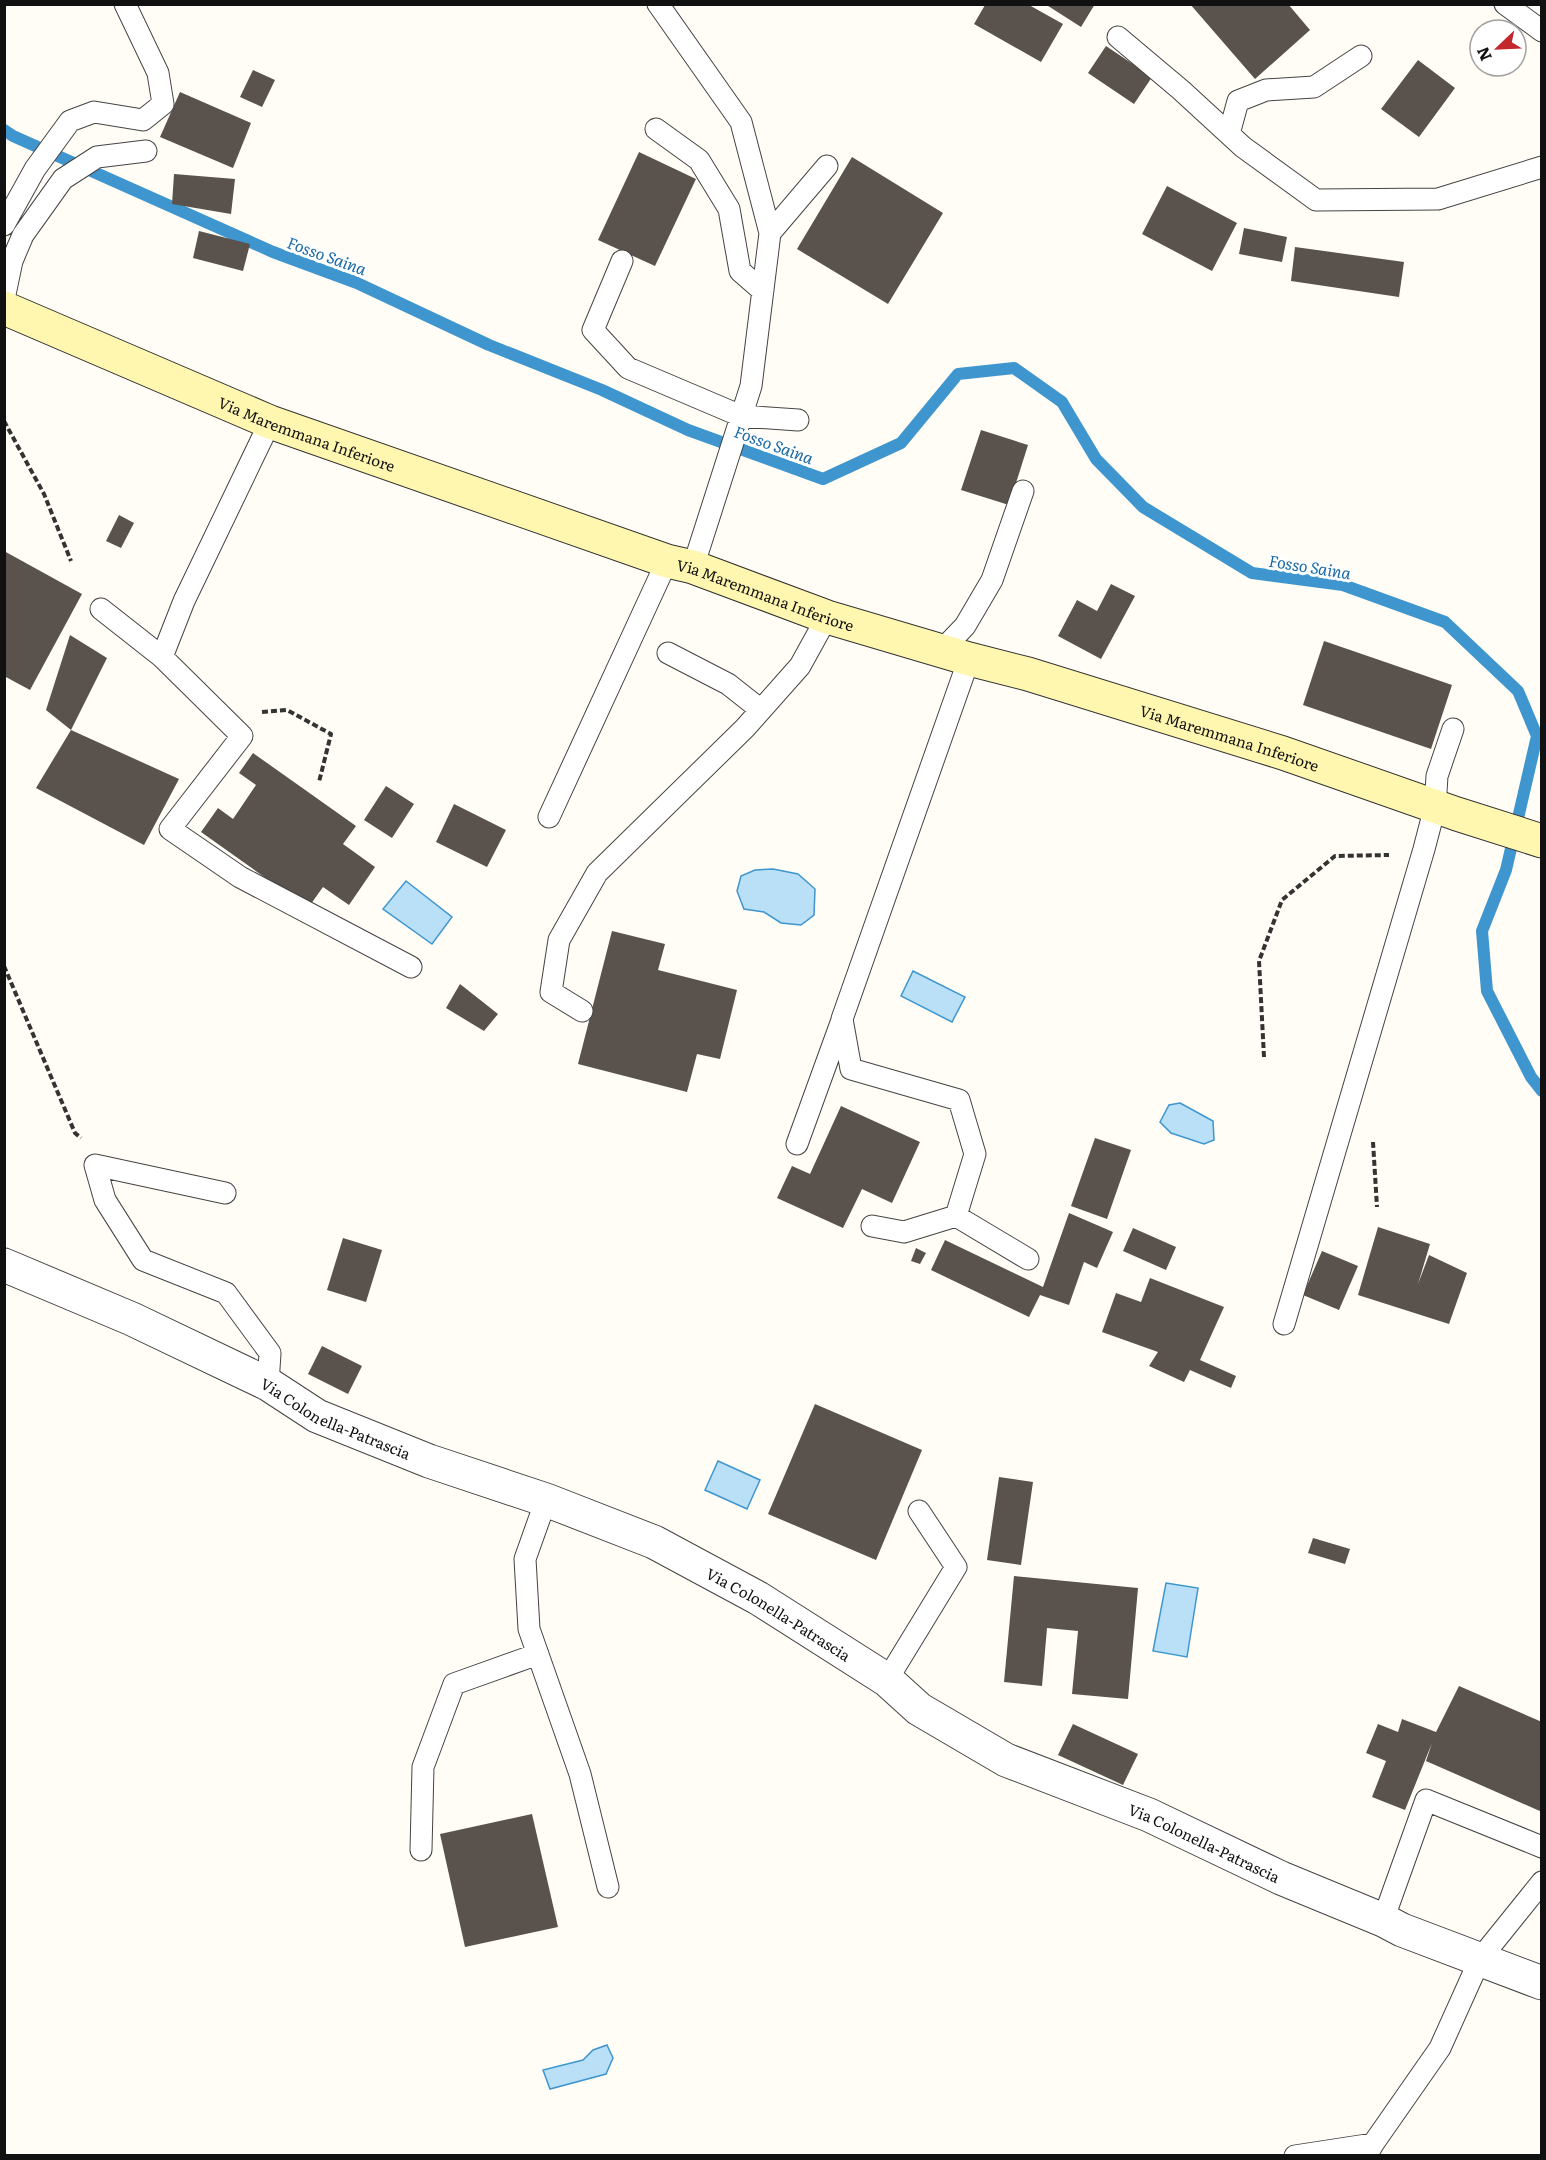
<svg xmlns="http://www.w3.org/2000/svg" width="1546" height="2160" viewBox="0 0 1546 2160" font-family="Literata,serif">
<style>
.water{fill:#b9e0f7;stroke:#3f96cf;stroke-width:1.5}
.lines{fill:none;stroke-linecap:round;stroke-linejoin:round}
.stream{stroke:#3f96cf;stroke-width:12}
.building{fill:#5a524d}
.lane-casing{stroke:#444;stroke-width:23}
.street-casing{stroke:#444;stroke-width:35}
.secondary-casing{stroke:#333;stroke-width:35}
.path{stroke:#333;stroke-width:4;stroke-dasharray:6 3;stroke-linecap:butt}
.lane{stroke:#fff;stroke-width:21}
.street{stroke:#fff;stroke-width:33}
.secondary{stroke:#fff6b0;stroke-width:33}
.labels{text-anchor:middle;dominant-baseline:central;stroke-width:6;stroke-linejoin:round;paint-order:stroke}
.street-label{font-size:15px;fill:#111;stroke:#fff}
.water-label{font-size:16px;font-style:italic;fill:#1768a6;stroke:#fff}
</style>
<rect width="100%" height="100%" fill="#fffdf5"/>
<path class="water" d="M773 869 798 874 815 889 814 915 801 925 781 923 764 912 744 909 737 891 741 876 755 870Z
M406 881 452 917 432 944 383 909Z
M913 971 965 997 952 1022 901 996Z
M1180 1103 1213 1121 1214 1140 1204 1144 1171 1133 1160 1122 1169 1105Z
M718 1461 760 1480 747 1509 705 1490Z
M1166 1583 1198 1588 1187 1657 1153 1651Z
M607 2045 613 2058 606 2074 550 2089 543 2070 583 2060 593 2050Z"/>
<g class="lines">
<path class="stream" d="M4 130 13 136 273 252 357 283 489 345 602 390 688 430 823 479 901 443 958 374 1014 368 1062 402 1096 459 1143 507 1252 573 1343 585 1445 622 1518 691 1537 736 1506 870 1482 931 1487 991 1531 1077 1542 1091"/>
</g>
<path class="building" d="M1045 4H1095L1081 27Z
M1190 4H1288L1310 30 1255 79Z
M985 5H1029L1063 24 1041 62 974 24Z
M1106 46 1152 77 1134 104 1088 73Z
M1418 60 1455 88 1419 137 1381 109Z
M253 70 275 80 262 107 240 97Z
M180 92 251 123 233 168 160 137Z
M639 152 696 179 655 266 598 240Z
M852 157 943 213 888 304 797 249Z
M174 174 235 179 231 214 172 204Z
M1167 186 1237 223 1212 271 1142 234Z
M1244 228 1287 237 1282 262 1239 254Z
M199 231 250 244 243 271 193 258Z
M1295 247 1404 262 1399 297 1291 281Z
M981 430 1028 445 1009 505 961 490Z
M119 515 134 523 121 548 106 541Z
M4 551 82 594 30 690 4 676Z
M1111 584 1135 596 1101 659 1058 636 1077 600 1097 611Z
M70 635 107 658 71 730 46 710Z
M1324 641 1452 685 1431 749 1303 705Z
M71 730 179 779 144 845 36 788Z
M253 753 356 826 343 844 375 867 349 905 323 887 308 908 201 832 218 808 233 819 256 785 239 773Z
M386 786 414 804 392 838 364 820Z
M454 804 506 830 487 867 436 842Z
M612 931 665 944 658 970 737 990 720 1059 697 1054 687 1092 578 1064Z
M460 984 498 1014 484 1031 446 1008Z
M841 1106 920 1142 892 1203 862 1189 843 1228 777 1198 792 1166 810 1174Z
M1095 1138 1131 1150 1107 1219 1071 1206Z
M1069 1213 1113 1232 1097 1268 1084 1262 1069 1305 1040 1295 1029 1317 931 1270 945 1240 1043 1287Z
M1378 1227 1430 1244 1418 1284 1429 1255 1467 1273 1449 1324 1358 1295Z
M1133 1228 1176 1247 1166 1270 1123 1251Z
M343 1238 382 1250 366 1302 327 1290Z
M916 1248 926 1253 920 1264 911 1261Z
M1322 1251 1358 1266 1339 1310 1303 1295Z
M1150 1278 1224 1307 1200 1360 1236 1376 1231 1388 1190 1370 1184 1382 1149 1366 1158 1352 1102 1332 1116 1293 1141 1302Z
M322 1346 362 1366 348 1394 308 1374Z
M815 1404 922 1450 876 1560 768 1514Z
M999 1477 1033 1482 1021 1565 987 1560Z
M1313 1538 1350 1549 1345 1564 1308 1553Z
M1014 1576 1138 1588 1128 1699 1072 1694 1078 1631 1047 1628 1042 1686 1004 1682Z
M1459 1686 1542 1722V1812L1426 1761 1432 1743 1405 1810 1372 1797 1386 1761 1366 1753 1378 1724 1398 1732 1402 1719 1436 1732Z
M1073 1724 1138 1754 1123 1785 1058 1755Z
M532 1814 558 1927 465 1947 440 1834Z"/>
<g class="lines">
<defs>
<path id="lane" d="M658 4 741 122 770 233 751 386 693 567
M1505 4 1542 31
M1118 37 1181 90 1243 147 1316 200 1438 199 1542 167
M656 129 699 160 729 209 740 271 763 291
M1229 134 1238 101 1266 90 1314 87 1361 56
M4 225 35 169 70 121 94 112 143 120 163 104 158 73 125 4
M770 233 827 166
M622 261 593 330 628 368 741 416 798 420
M4 299 12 261 23 235 63 179 97 157 146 151
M101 609 162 657 242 736 170 829 240 877 411 967
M942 650 965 626 992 580 1023 491
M668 653 728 684 761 710
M162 657 184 601 270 422
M969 659 842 1019 851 1069 959 1100 975 1154 956 1216 1028 1259
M549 817 667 561
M582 1011 551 992 559 940 597 873 745 728 800 666 827 617
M797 1144 842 1020
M225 1193 95 1165 105 1200 143 1260 226 1293 270 1353 268 1384
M872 1226 904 1232 956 1216
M1284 1324 1424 849 1435 807 1437 776 1453 729
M546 1500 525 1559 529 1629 580 1774 608 1887
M887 1680 956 1567 919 1511
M421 1850 423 1767 454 1684 538 1654
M1383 1920 1426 1800 1542 1847
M1295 2156 1373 2144
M1369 2156V2151L1373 2144 1440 2048 1480 1959 1542 1882"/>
<g id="street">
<path id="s1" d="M4 1265 132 1319 268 1384 317 1416 429 1461 546 1500 654 1542 758 1598 887 1680 919 1709 1006 1760 1149 1815 1281 1878 1383 1920 1402 1930 1542 1983"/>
</g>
<g id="secondary">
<path id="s2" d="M4 308 270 422 667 561 693 567 827 617 969 659 1028 674 1283 753 1457 814 1542 841"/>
</g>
</defs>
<use href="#lane" class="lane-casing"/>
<use href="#street" class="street-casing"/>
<use href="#secondary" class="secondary-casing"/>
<path class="path" d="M4 421 44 494 71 561
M262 712 287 710 331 734 319 782
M4 966 75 1133 81 1138
M1264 1057 1259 961 1282 900 1335 856 1389 855
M1373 1142 1377 1207"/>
<use href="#lane" class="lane"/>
<use href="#street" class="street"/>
<use href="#secondary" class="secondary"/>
</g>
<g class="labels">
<g class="street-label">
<text stroke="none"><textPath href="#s2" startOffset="328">Via Maremmana Inferiore</textPath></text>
<text stroke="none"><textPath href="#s2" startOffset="814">Via Maremmana Inferiore</textPath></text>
<text stroke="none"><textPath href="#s2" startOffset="1300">Via Maremmana Inferiore</textPath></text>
<text stroke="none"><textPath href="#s1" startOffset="366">Via Colonella-Patrascia</textPath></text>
<text stroke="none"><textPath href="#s1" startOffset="852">Via Colonella-Patrascia</textPath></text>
<text stroke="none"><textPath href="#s1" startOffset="1338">Via Colonella-Patrascia</textPath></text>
</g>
<g class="water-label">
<text transform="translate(327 255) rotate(20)">Fosso Saina</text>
<text transform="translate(774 444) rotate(20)">Fosso Saina</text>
<text transform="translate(1310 566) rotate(9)">Fosso Saina</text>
</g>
</g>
<rect width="1546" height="2160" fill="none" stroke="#111111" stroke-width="12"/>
<g transform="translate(1498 48) rotate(247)"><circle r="28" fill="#ffffff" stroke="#a0a0a0" stroke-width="1.5"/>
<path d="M0-4.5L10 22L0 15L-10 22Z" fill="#c4262e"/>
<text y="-9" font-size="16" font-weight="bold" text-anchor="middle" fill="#111111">N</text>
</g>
</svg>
